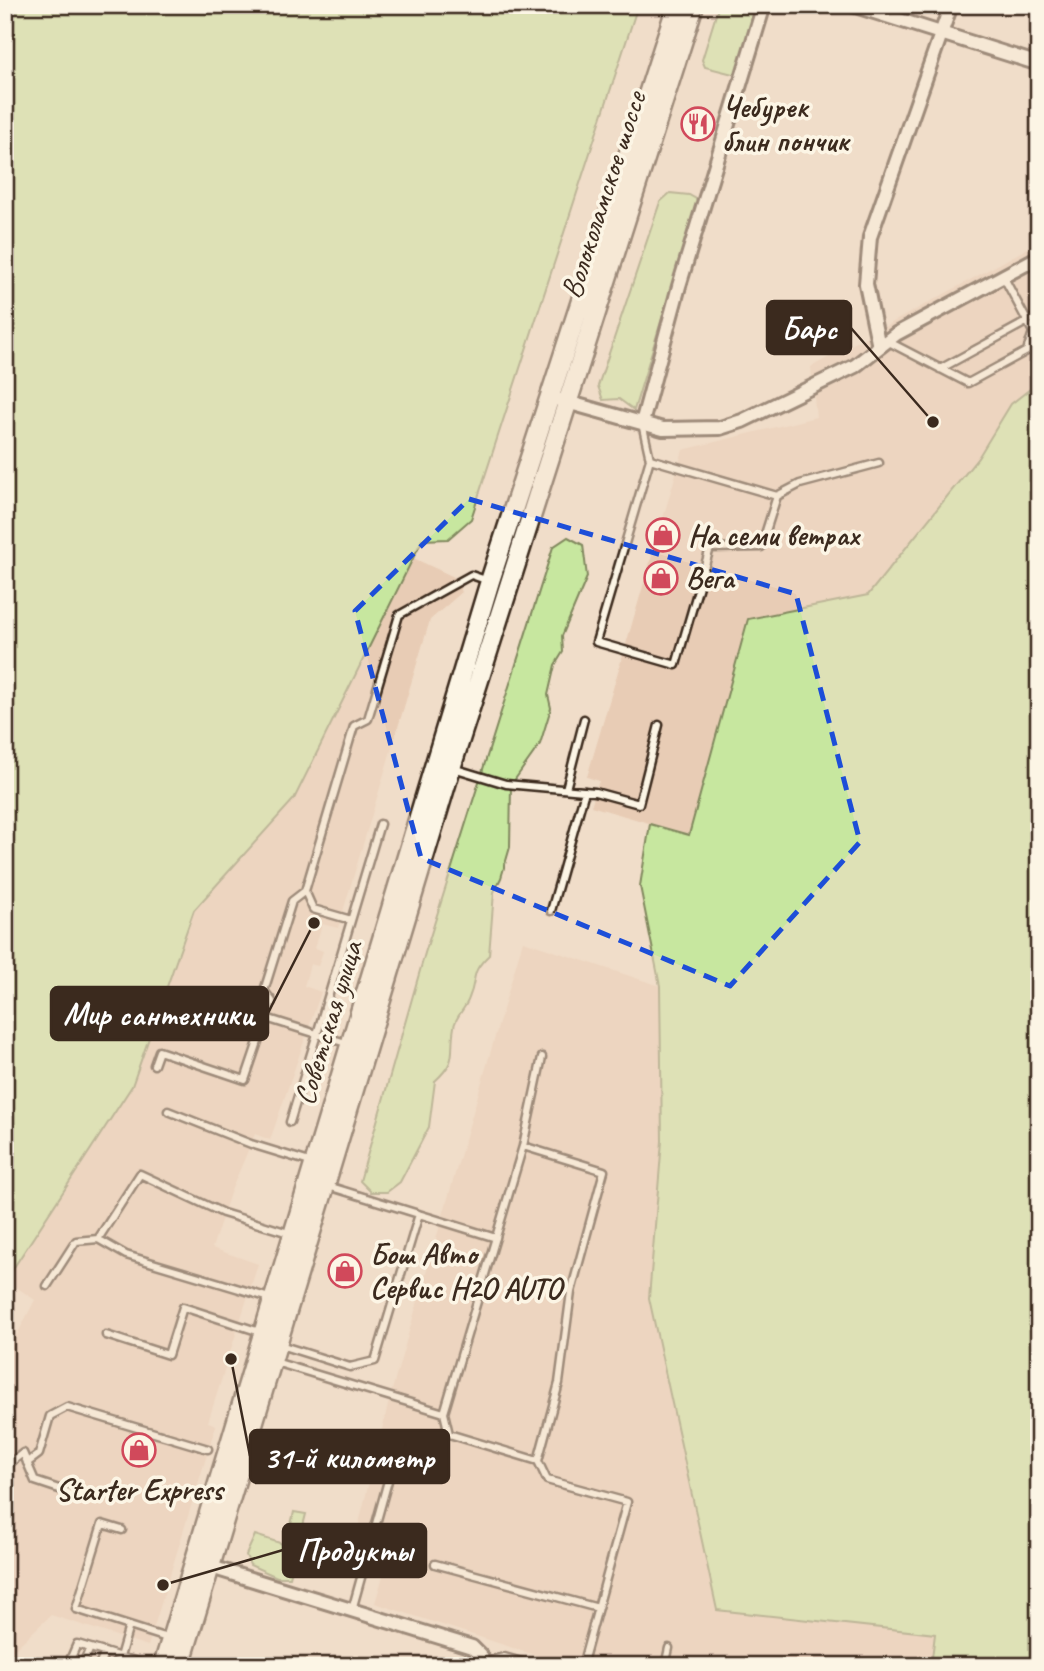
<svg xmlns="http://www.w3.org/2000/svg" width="1044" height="1671" viewBox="0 0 1044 1671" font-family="Caveat,sans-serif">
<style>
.built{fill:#e8ccb5}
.green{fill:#c7e79f;stroke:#81885e;stroke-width:2}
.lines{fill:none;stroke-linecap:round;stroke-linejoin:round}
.service-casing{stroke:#3b2a1e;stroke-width:11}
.minor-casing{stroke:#3b2a1e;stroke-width:18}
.primary-casing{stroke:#3b2a1e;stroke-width:23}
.service{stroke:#fcf5e5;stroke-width:6}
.minor{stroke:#fcf5e5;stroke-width:12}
.primary{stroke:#fcf5e5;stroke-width:18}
.marked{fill:none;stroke:#1d4ed8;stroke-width:5;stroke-dasharray:14 9;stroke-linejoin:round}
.labels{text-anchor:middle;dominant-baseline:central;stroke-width:7;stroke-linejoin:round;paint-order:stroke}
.poi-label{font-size:30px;font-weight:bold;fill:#3b2a1e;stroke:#fcf5e5;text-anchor:start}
.street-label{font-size:30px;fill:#3b2a1e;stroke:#fcf5e5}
.leader{fill:none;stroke:#3b2a1e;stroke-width:2.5}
.callout-dot{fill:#3b2a1e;stroke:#fcf5e5;stroke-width:2.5}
.callout{fill:#3b2a1e;stroke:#3b2a1e;stroke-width:2.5}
.callout-label{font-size:32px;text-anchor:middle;font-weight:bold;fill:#fff}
</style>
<rect width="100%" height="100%" fill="#f0ddc9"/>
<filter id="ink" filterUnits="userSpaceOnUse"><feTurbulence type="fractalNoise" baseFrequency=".0143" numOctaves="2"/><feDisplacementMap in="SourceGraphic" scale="14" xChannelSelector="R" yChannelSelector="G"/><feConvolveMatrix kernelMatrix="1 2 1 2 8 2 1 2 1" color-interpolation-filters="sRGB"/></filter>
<g filter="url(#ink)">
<path class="built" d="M1039 242V382L1011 404 978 458 868 595 748 619 689 835 591 806 599 781 587 777 683 450 816 417 811 367Z
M411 557 454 577 462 592 430 620 338 928 322 924 315 948 323 951 318 966 310 964 304 986 321 992 270 1140 255 1134 230 1193 212 1248 258 1264 208 1422 216 1425 148 1646 51 1615 5 1658V1358L35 1300 6 1280 132 1086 194 910 294 799Z
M523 941 660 986 662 1141 936 1634 931 1666H549L550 1660 375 1603 384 1573 349 1564 390 1397Z"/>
<path class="green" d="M5 5H638L471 519 448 539 422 540 294 799 194 910 132 1086 5 1281Z
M719 5H758L737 75 705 67 702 60Z
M670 193 689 195 698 200 634 410 619 399 603 400 598 386 660 202Z
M1039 382V1666H931L935 1634 717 1610 649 1298 662 1141 660 986 640 886 650 824 689 835 748 619 868 595 978 458 1011 404Z
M568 537 583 545 587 577 562 636 563 652 555 665 548 695 551 708 540 744 511 785 510 847 501 878 494 892 489 955C469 974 478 977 469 998 466 1008 455 1017 454 1027 449 1054 459 1059 435 1081L429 1127 400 1182 387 1192H371L360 1181 425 953 553 547Z
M294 1512 306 1514 290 1577H277L250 1565 246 1555 255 1535 286 1545Z"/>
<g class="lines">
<defs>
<path id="service" d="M887 341 968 383 1027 351 1033 332 1003 276
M940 369 1039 315
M642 423 650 459 596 642 676 665 710 548 761 547 777 496 650 459
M777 496 800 484 879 463
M453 768 506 784 595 792 639 804 659 725
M566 789 584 719
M380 824 317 1034 266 1018 272 1001 264 991 292 901 305 891 354 726 368 719 399 615 471 575 489 581
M305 891 313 909 351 920
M551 911 585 791
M154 1065 159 1051 245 1080 266 1018
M168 1111 251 1144 313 1163
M290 1122 317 1034 349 1044
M523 1146 542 1057
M328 1186 496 1238
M98 1239 126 1255 273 1299
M47 1286 76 1241 98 1239 140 1174 223 1213 292 1234
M106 1335 168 1355 183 1307 263 1333
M280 1345 350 1367 375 1361 419 1214
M275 1362 444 1413 523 1146 604 1171 571 1292 559 1383 538 1461 547 1480 627 1502 582 1666
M444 1413 449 1434 538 1461
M27 1463 39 1454 50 1416 67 1407 208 1449
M5 1467 23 1453 35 1481 83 1497
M122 1530 102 1524 76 1609 170 1639
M370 1549 417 1562
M435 1564 598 1608
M352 1610 396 1452
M120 1657 129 1626
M70 1660 77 1644 151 1666
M483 1662 504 1657 536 1666
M82 1666 90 1648
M99 1666 105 1652
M665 1666 669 1648"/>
<path id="minor" d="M852 5 1039 64
M879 347 866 284 870 237 951 5
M549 397 663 429 720 428 742 421 855 366 896 334 1039 257
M642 423 679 286 764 5
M211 1567 472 1647 481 1656 484 1666"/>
<path id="primary" d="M163 1666 490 581 677 5
M180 1666 451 768 694 5"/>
</defs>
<use href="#service" class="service-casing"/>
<use href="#minor" class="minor-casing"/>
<use href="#primary" class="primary-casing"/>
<use href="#service" class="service"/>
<use href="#minor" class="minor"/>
<use href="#primary" class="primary"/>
</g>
</g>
<path d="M0 0H1044V1671H0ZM469 499 796 594 860 842 730 986 421 858 355 611Z" fill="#f0ddc9" fill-opacity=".55" fill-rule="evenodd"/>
<path class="marked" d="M469 499 796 594 860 842 730 986 421 858 355 611Z"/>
<defs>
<symbol id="restaurant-ring" viewBox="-11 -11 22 22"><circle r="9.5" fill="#fcf5e5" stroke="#d1495b" stroke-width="1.5"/><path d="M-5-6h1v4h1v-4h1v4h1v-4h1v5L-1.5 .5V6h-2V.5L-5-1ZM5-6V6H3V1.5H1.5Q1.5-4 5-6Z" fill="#d1495b"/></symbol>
<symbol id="shop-ring" viewBox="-11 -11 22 22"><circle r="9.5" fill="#fcf5e5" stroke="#d1495b" stroke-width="1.5"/><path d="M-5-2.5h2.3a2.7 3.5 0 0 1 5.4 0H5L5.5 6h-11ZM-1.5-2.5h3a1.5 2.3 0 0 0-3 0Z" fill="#d1495b"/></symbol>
</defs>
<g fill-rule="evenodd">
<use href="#restaurant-ring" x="679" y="105" width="38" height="38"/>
<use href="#shop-ring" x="644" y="516" width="38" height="38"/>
<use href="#shop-ring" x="642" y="559" width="38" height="38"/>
<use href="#shop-ring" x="326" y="1252" width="38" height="38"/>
<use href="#shop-ring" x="120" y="1431" width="38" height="38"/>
</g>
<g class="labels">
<g class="poi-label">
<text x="722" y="107">Чебурек<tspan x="722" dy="34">блин пончик</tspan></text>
<text x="688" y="535">На семи ветрах</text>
<text x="686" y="578">Вега</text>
<text x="370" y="1254">Бош Авто<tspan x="370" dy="34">Сервис H2O AUTO</tspan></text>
<text x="139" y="1490" text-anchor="middle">Starter Express</text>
</g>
<g class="street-label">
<text transform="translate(603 195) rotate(-72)">Волоколамское шоссе</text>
<text transform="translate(328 1023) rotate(-73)">Советская улица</text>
</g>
</g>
<path class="leader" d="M933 422L851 328M314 923L268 1013M231 1359L250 1456M163 1585L283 1550"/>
<g class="callout-dot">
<circle cx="933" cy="422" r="7"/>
<circle cx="314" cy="923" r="7"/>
<circle cx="231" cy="1359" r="7"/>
<circle cx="163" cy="1585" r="7"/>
</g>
<g class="callout">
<rect x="767" y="301" width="84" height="53" rx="7"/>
<rect x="51" y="987" width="217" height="53" rx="7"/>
<rect x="250" y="1430" width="199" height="53" rx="7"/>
<rect x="283" y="1524" width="143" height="53" rx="7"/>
</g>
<g class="callout-label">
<text x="809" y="339">Барс</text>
<text x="159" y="1025">Мир сантехники</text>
<text x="349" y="1468">31-й километр</text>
<text x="355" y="1561">Продукты</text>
</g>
<rect width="1044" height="1671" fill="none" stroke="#fcf5e5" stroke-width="28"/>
<rect x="14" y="14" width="1016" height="1643" fill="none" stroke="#3b2a1e" stroke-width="2.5" filter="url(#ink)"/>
</svg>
